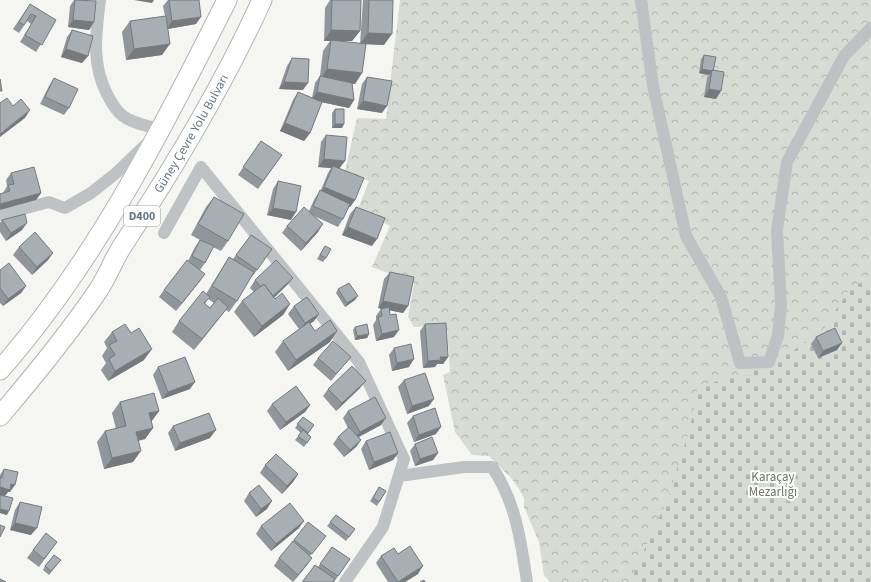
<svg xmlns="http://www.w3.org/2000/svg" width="871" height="582" viewBox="0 0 871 582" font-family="'Source Sans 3',sans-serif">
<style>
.forest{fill:url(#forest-crowns)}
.cemetery{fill:url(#cemetery-stones)}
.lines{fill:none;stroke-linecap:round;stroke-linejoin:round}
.trunk-casing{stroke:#b1b5b7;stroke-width:21}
.minor{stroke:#bec2c5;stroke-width:12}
.trunk{stroke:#fff;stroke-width:19}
.wall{fill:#90969b;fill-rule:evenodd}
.shaded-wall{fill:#767a7e}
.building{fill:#a8afb4;stroke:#767a7e}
.labels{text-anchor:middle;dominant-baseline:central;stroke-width:4;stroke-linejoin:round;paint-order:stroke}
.shield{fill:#fff;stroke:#949fa6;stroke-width:1}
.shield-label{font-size:12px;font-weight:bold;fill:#667680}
.street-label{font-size:13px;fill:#667680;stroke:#fff}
.park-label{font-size:13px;fill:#6a7865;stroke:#fff}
</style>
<defs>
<pattern id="forest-crowns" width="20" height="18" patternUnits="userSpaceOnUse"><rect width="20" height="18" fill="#d7dbd3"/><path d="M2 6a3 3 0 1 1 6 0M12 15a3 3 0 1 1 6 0" fill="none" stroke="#b2b6b0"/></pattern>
<pattern id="cemetery-stones" width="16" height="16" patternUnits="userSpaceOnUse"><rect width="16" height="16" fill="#d7dbd3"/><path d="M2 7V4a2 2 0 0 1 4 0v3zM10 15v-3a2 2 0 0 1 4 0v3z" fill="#b2b6b0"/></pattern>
</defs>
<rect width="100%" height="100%" fill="#f5f5f2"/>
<path class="forest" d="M400 0H871V582H550L544 575 539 542 524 507V498L519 489 512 479 489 456 472 455 455 432 443 375 450 372 447 325 414 327 408 317 414 283 372 267 390 226 358 209 369 181 345 171 357 118 386 119Z"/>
<path class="cemetery" d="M871 280V582H635L634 572 668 498 690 428 698 386 750 373 794 350 824 329 852 285Z"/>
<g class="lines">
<defs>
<g id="trunk">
<path d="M0 370C96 261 162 129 227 0"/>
<path id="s1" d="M0 416C34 376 67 336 97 292 107 278 113 260 123 245 175 166 223 86 262 0"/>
</g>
</defs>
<use href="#trunk" class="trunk-casing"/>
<path class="minor" d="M641 0 653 86 686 236 721 297 740 363 769 362 778 336 781 305 777 230 787 162 844 56 871 28
M0 215 49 202 65 208 91 193 115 174 161 130C150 126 133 124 123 116 116 111 111 102 107 94 91 63 96 33 100 0
M164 233 201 167 359 362 404 459 383 527 345 582
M399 476 464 467H492C516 502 521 542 527 582"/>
<use href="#trunk" class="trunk"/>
</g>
<path class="wall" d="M74 0H88L94 22 89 30 68 27 70 6Z
M168 0H199L196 24 168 29 162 55 126 60 122 32 130 21 165 16 163 6Z
M330 0H361L360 31 352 41H338L360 44 363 0H393L384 45 366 44 362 73 355 84H352L354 100 349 108 322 102 310 133 304 141 280 131 293 100 298 92 312 98 315 83 320 76 323 51 330 41H324L325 8Z
M30 4 56 20 36 52 20 42 31 24 27 21 19 33 13 29Z
M72 30 88 56 82 63 61 57 67 37Z
M704 55 713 71 716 99 704 97 707 78 709 75 699 73 701 59Z
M292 58 303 90 279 89 287 66Z
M367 77 382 113 357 109 362 84Z
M54 78 69 108 64 115 40 104 49 86Z
M335 109 342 128H332V113Z
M326 135 340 168 355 200 350 207H349L343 219 338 227 314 216 318 232 301 251 282 233 287 226 309 211 315 198 321 190 328 173 331 168 318 167 321 142Z
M261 141 282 155 258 189 238 175Z
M11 173 41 193 36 200 3 193 7 186 6 180Z
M278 181 291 220 267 215 273 189Z
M214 197 228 241 221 251 213 247 205 263 200 270 199 269 200 281 176 311 159 297 164 290 188 261 195 247 200 240 191 235 206 207Z
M356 207 372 246 342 235 350 214Z
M2 220 22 230 6 241 0 232V223Z
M251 235 272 249 252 277H251L237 301 229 312 226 310 194 350 172 332 179 321 206 294 222 268 229 257 233 259ZM208 299 214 303 210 308 205 304Z
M325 246 326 258 323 262 317 259Z
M19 247 53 253 48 260 32 275 13 255Z
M0 270 26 286 21 293 3 306 0 303Z
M390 272 408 306 403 313 389 310 394 337 376 341 373 325 376 320V316L381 309H382L378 308 384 279Z
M293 278 287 285 274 298 275 299 290 304 283 315 254 337 234 312 242 301 254 292 250 288 255 280Z
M338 289 355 300 345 307 336 293Z
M294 306 319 314 314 321 310 324 315 331 330 342 288 371 275 352 283 341 299 329 288 314Z
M425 324 448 357 443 364H437L435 367 423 368 420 331Z
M355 327 369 334 367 338 355 340 353 330Z
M112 332 144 360 108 381 101 370 106 363 102 356 107 348 104 342Z
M816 337 837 350 818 358 811 344Z
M394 348 409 367 392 371 389 355Z
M351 357 345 364 331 381 313 365 318 358Z
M158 367 190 389 162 399 153 375Z
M404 380 429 406 407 414 398 387Z
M360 388 336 411 323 396 328 389Z
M120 402 159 411 151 422 153 428 145 439 138 441 133 462 104 469 97 442 105 431 116 429 112 413Z
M272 404 310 405 305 412 280 430 267 411Z
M348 411 381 425 359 437 361 440 356 447 344 457 333 444 338 437 348 428 343 418Z
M413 416 436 434 414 442 407 423Z
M303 417 314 425 308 434 311 437 304 447 295 440 301 433 295 428Z
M173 426 210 438 175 451 168 433Z
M366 441 398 453 393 460 369 470 361 449Z
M415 444 438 453 433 460 415 466 410 451Z
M265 465 298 474 293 482 282 494 260 473Z
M4 469 10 492H8L5 496 7 515 0 513V475Z
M379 487 386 491 377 506 370 501Z
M249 493 267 509 256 517 244 501Z
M20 502 31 535 10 530 15 510Z
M336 515 355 529 346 541 327 526Z
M261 526 299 528 271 551 256 534Z
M326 536 310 556 307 565 293 582 274 566 279 558 294 540Z
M57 542 39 567 27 558 33 550Z
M332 547 350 559 334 582H302L315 565 318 567Z
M398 554 418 574 405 582H388L376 563 381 556Z
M61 560 49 575 43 570 45 566Z"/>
<path class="shaded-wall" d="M134 0H154L152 3Z
M201 17 196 24 167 29 172 21Z
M73 20 94 22 89 30 68 27Z
M331 30 360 31 352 41H324Z
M368 33 392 34 384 45 360 44Z
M170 44 162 55 126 60 134 49Z
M66 49 88 56 82 63 61 57Z
M327 69 362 73 355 84 320 80Z
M702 69 712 71 709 75 699 73Z
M284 82 308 83 303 90 279 89Z
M709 89 721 91 716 99 704 97Z
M317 92 354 100 349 108 311 100Z
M363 101 387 106 382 113 357 109Z
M30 110 25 118 0 137V134Z
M285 123 310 133 304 141 280 131Z
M335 124H344L342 128H332Z
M324 159 345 161 339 169 333 166 331 168 318 167Z
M324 187 355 200 350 207 319 195Z
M41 193 36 200 0 210V204Z
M273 208 296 212 291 220 267 215Z
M27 223 22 230 6 241 11 233Z
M323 224 318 232 301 251 306 243Z
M348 227 377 239 372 246 342 235Z
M53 253 48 260 32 275 37 267Z
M205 274 200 281 176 311 182 303Z
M293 278 287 285 266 305 271 298Z
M26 286 21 293 3 306 8 299Z
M358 296 355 300 345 307 347 303Z
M383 301 408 306 403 313 378 308Z
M290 304 283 315 254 337 262 326Z
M228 307 220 317 194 350 202 339Z
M319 314 314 321 300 331 305 323Z
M399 330 394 337 376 341 382 334Z
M337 331 330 342 288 371 296 360Z
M369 334 367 338 355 340 357 336Z
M842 343 837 350 818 358 823 351Z
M152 349 144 360 108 381 115 371Z
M440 357H448L443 364H437L435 367 423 368 428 361Z
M414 359 409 367 392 371 397 363Z
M366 381 360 388 336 411 342 403Z
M195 382 190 389 162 399 168 392Z
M434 399 429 406 407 414 412 406Z
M310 405 305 412 280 430 286 422Z
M159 411 151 422 149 413Z
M386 418 381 425 354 439 360 432Z
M441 427 436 434 414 442 419 435Z
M153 428 145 439 128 443 136 432Z
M216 430 210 438 175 451 180 443Z
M361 440 356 447 344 457 350 450Z
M141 451 133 462 104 469 112 458Z
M398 453 393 460 369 470 374 462Z
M438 453 433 460 415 466 420 459Z
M298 474 293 482 282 494 287 486Z
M11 484 15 485 10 492H8L4 497 0 495V487Z
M272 501 267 509 256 517 261 509Z
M0 509 9 511 7 515 0 513Z
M304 521 299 528 271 551 276 544Z
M15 523 37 528 31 535 10 530Z
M312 558 307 565 293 582 298 575Z
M423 566 418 574 405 582H399Z"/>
<path class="building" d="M75 0 96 1 94 22 73 20Z
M169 0H199L201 17 172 21Z
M332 0H361L360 31 331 30Z
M369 0H393L392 34 368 33Z
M30 4 56 20 42 45 25 35 36 16 31 14 24 25 19 22Z
M166 16 170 44 134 49 130 21Z
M72 30 93 36 88 56 66 49Z
M331 40 366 44 362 73 327 69Z
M704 55 716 57 713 71 712 70V71L702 69Z
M292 58 309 59 308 83 284 82Z
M712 70 724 72 721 91 709 89Z
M320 76 352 83 354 100 317 92Z
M367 77 392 81 387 106 363 101Z
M54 78 78 89 69 108 45 97Z
M0 79 2 91H0Z
M298 92 322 102 310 133 285 123Z
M7 98 13 106 21 99 30 110 0 134V103Z
M335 109H344V124H335Z
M326 135 347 137 345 161 324 159Z
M261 141 282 155 263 181 243 167Z
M333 166 364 178 355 200 324 187Z
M34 167 41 193 0 204V194L10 191 8 185 14 184 11 173Z
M278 181 301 186 296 212 273 208Z
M320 190 350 204 343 219 313 206Z
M214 197 244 214 228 241 198 224Z
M304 207 323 224 306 243 287 226Z
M356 207 385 218 377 239 348 227Z
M25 214 27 223 11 233 2 220Z
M35 232 53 253 37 267 19 247Z
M251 235 272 249 257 270 236 255Z
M200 240 214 246 205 263 192 256Z
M325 246 331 249 326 258 320 255Z
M229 257 254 272 237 301 212 286Z
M187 260 205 274 182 303 164 290Z
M276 260 293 278 273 296 264 284 261 287 255 280Z
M9 263 26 286 8 299 0 288V270Z
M390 272 414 277 408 306 383 301Z
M349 283 358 296 347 303 338 289Z
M264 284 275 299 282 293 290 304 262 326 242 301Z
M203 291 210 297 204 303 210 308 218 298 228 307 202 339 179 321Z
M307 297 319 314 305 323 294 306Z
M389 307 390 315 396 314 399 330 382 334 378 317 382 316 381 309Z
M330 320 337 331 296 360 283 341 309 322 315 331Z
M446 323 448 357H440L441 360 428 361 425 324Z
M125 324 131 333 139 328 152 349 115 371 109 359 115 355 109 345 117 341 112 332Z
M367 324 369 334 357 336 355 327Z
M835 328 842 343 823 351 816 337Z
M333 341 351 357 336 374 318 358Z
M411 344 414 359 397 363 394 348Z
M185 357 195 382 168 392 158 367Z
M352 366 366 381 342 403 328 389Z
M425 373 434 399 412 406 404 380Z
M296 386 310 405 286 422 272 404Z
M154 393 159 411 149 413 153 428 136 432 141 451 112 458 105 431 126 426 120 402Z
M375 397 386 418 360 432 348 411Z
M435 408 441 427 419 435 413 416Z
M209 413 216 430 180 443 173 426Z
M303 417 314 425 308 433 297 424Z
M349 427 361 440 350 450 338 437Z
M303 430 311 437 307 443 298 436Z
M390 432 398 453 374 462 366 441Z
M432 437 438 453 420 459 415 444Z
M276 454 298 474 287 486 265 465Z
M4 469 18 472 15 485 11 484 10 490 0 487V477L2 478Z
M259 485 272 501 261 509 249 493Z
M379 487 386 491 379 502 373 498Z
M0 495 13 498 9 511 0 509Z
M20 502 42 507 37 528 15 523Z
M290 503 304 521 276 544 261 526Z
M336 515 355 529 349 537 330 522Z
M308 522 326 536 312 554 294 540Z
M0 525 5 527 0 537Z
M46 533 57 542 44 559 33 550Z
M293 541 312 558 298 575 279 558Z
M410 546 423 566 398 582 381 556 394 548 398 554Z
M332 547 350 559 338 576 320 564Z
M54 555 61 560 51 571 45 566Z
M315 565 335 579 332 582H305L303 581Z
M0 579 6 582H0Z
M424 580 425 582H420Z"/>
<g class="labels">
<rect class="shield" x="124" y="206" width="36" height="20" rx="3"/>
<g class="shield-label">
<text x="142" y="216">D400</text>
</g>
<g class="street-label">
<text stroke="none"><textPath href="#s1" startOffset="342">Güney Çevre Yolu Bulvarı</textPath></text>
</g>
<g class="park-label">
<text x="773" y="477">Karaçay<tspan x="773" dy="15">Mezarlığı</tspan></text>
</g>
</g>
</svg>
